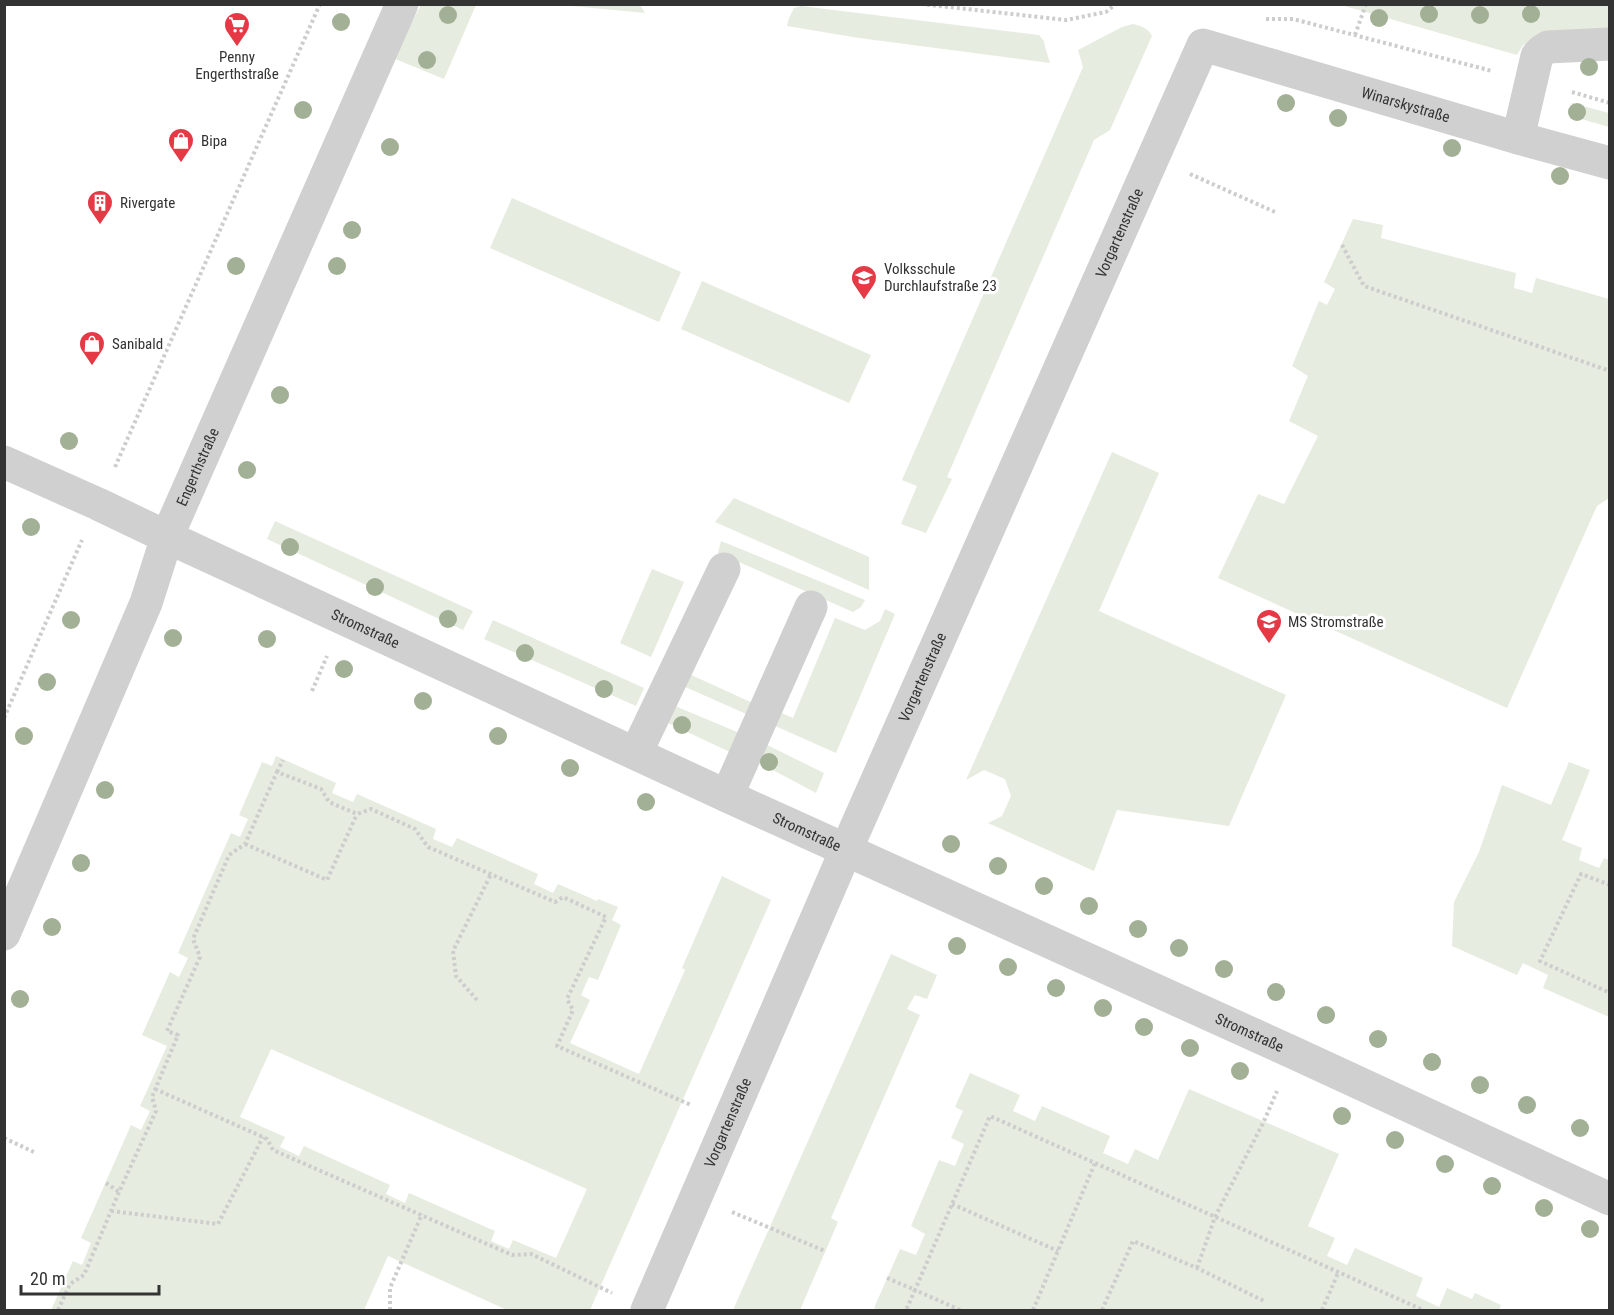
<svg xmlns="http://www.w3.org/2000/svg" width="1614" height="1315" viewBox="0 0 1614 1315" font-family="'Roboto Condensed',sans-serif">
<style>
.green{fill:#e6ecdf;fill-rule:evenodd}
.lines{fill:none;stroke-linecap:round;stroke-linejoin:round}
.path{stroke:#cdcdcd;stroke-width:4;stroke-dasharray:3 3;stroke-linecap:butt}
.minor{stroke:#d0d0d0;stroke-width:33}
.tree{fill:#a2b095}
.labels{text-anchor:middle;dominant-baseline:central;stroke-width:6;stroke-linejoin:round;paint-order:stroke}
.poi-label{font-size:15px;fill:#333;stroke:#fff;text-anchor:start}
.street-label{font-size:15px;fill:#333;stroke:#fff}
</style>
<rect width="100%" height="100%" fill="#fff"/>
<path class="green" d="M421 5H476L444 79 393 58Z
M562 5H640L645 13Z
M1341 5H1609V31L1542 36 1523 45 1517 55Z
M801 6 1039 35 1044 41 1045 47 1050 63 859 38 787 26 789 18 794 8Z
M1133 24C1141 26 1148 28 1152 36L1110 130 1094 140 947 477 952 479 926 533 901 524 917 486 902 480 1083 67 1078 50 1122 27Z
M1572 103 1609 113V127L1571 116 1568 113Z
M512 198 681 272 659 322 490 248Z
M1353 219 1383 225 1381 238 1516 273 1514 288 1532 293 1536 278 1609 299V498L1597 506 1507 708 1218 578 1258 494 1284 504 1318 436 1289 421 1308 376 1292 366 1319 301 1327 305 1335 289 1324 282Z
M702 281 871 355 849 403 681 329Z
M1112 452 1159 473 1099 611 1286 695 1229 826 1117 810 1094 871 988 823 1002 816 1011 796 1005 779 984 770 966 780Z
M734 498 869 557V590L715 522Z
M275 521 473 611 463 630 267 539Z
M721 541 865 600 861 607 853 612 718 553Z
M652 569 684 582 651 657 620 643Z
M885 609 895 614 836 753 773 725 779 712 793 718 835 618 865 630 880 621Z
M493 620 644 688 636 706 484 639Z
M687 673 757 705 753 717 683 686Z
M675 706 742 734 734 754 668 723Z
M765 744 824 773 816 793 756 761Z
M276 756 336 783 332 793 353 802 357 794 436 829 433 839 452 847 457 838 538 874 534 884 553 893 558 884 597 901 598 899 618 907 612 920 621 925 598 980 589 977 581 995 590 1000 570 1043 639 1074 685 970 682 968 722 876 771 900 590 1310H507L388 1256 364 1310H51L73 1261 82 1265 91 1243 81 1238 131 1125 141 1130 150 1111 140 1106 167 1046 142 1035 170 972 179 977 188 958 178 953 231 833 240 837 248 819 239 815 262 762 272 766ZM271 1049 587 1189 556 1258 513 1240 509 1249 491 1241 495 1231 409 1193 405 1203 386 1194 390 1185 304 1146 299 1156 280 1147 285 1137 240 1117Z
M1569 762 1590 770 1562 840 1582 848 1579 860 1599 868 1604 858 1609 860V1017L1543 988 1548 975 1523 963 1517 975 1452 946 1454 902 1479 852 1502 785 1551 805Z
M891 954 937 975 927 999 915 995 907 1009 920 1015 831 1218 838 1222 800 1310H733Z
M970 1073 1020 1095 1013 1111 1035 1121 1042 1106 1110 1136 1103 1153 1128 1164 1135 1149 1158 1160 1189 1089 1339 1154 1308 1226 1335 1238 1327 1256 1347 1265 1355 1248 1423 1278 1416 1296 1439 1307 1447 1288 1472 1299 1475 1293 1501 1305 1499 1310H879L874 1308 900 1249 916 1255 925 1234 911 1226 939 1160 955 1166 964 1144 951 1138 963 1111 955 1107Z"/>
<g class="lines">
<path class="path" d="M921 4 1066 20 1106 12 1116 4
M1266 19H1293L1492 71
M1355 35 1366 4
M1572 92 1610 103
M1190 174 1275 212
M1342 245 1364 286 1610 371
M115 467 320 4
M312 691 327 656
M4 718 82 540
M277 772 283 760
M245 844 327 880 357 814
M1610 885 1581 874 1540 961 1610 993
M477 1000 456 976 453 951 491 874
M155 1089 263 1137 267 1139 273 1150 512 1255 531 1254 612 1293
M4 1138 36 1153
M106 1183 119 1192
M952 1204 1058 1251
M111 1211 218 1224 263 1137
M732 1212 825 1251
M1197 1268 1215 1217 1264 1121 1277 1091
M887 1278 915 1290 906 1310
M58 1310 70 1284 84 1275 119 1192 156 1111 152 1097 178 1035 167 1031 200 957 193 939 229 855 245 844 277 772 321 789 329 802 357 814 371 809 415 829 428 847 555 902 563 897 606 917 567 999 573 1010 557 1046 691 1105
M390 1310V1288L422 1214
M960 1310 915 1290 990 1116 1423 1310
M1033 1310 1095 1163
M1102 1310 1133 1241 1197 1268 1264 1301
M1322 1310 1338 1273"/>
<g class="minor">
<path d="M1518 138 1537 56 1542 51 1548 47 1610 44"/>
<path id="s1" d="M4 462 98 504 167 537 727 796 1292 1052 1610 1199"/>
<path d="M636 753 724 569"/>
<path d="M727 796 811 607"/>
<path id="s2" d="M4 934 146 603 167 537 402 4"/>
<path id="s3" d="M647 1310 846 850 1203 45 1518 138 1610 163"/>
</g>
</g>
<g class="tree">
<circle cx="1429" cy="14" r="9"/>
<circle cx="1531" cy="14" r="9"/>
<circle cx="448" cy="15" r="9"/>
<circle cx="1480" cy="15" r="9"/>
<circle cx="1379" cy="18" r="9"/>
<circle cx="341" cy="22" r="9"/>
<circle cx="427" cy="60" r="9"/>
<circle cx="1589" cy="67" r="9"/>
<circle cx="1286" cy="103" r="9"/>
<circle cx="303" cy="110" r="9"/>
<circle cx="1577" cy="112" r="9"/>
<circle cx="1338" cy="118" r="9"/>
<circle cx="390" cy="147" r="9"/>
<circle cx="1452" cy="148" r="9"/>
<circle cx="1560" cy="176" r="9"/>
<circle cx="352" cy="230" r="9"/>
<circle cx="236" cy="266" r="9"/>
<circle cx="337" cy="266" r="9"/>
<circle cx="280" cy="395" r="9"/>
<circle cx="69" cy="441" r="9"/>
<circle cx="247" cy="470" r="9"/>
<circle cx="31" cy="527" r="9"/>
<circle cx="290" cy="547" r="9"/>
<circle cx="375" cy="587" r="9"/>
<circle cx="448" cy="619" r="9"/>
<circle cx="71" cy="620" r="9"/>
<circle cx="173" cy="638" r="9"/>
<circle cx="267" cy="639" r="9"/>
<circle cx="525" cy="653" r="9"/>
<circle cx="344" cy="669" r="9"/>
<circle cx="47" cy="682" r="9"/>
<circle cx="604" cy="689" r="9"/>
<circle cx="423" cy="701" r="9"/>
<circle cx="682" cy="725" r="9"/>
<circle cx="24" cy="736" r="9"/>
<circle cx="498" cy="736" r="9"/>
<circle cx="769" cy="762" r="9"/>
<circle cx="570" cy="768" r="9"/>
<circle cx="105" cy="790" r="9"/>
<circle cx="646" cy="802" r="9"/>
<circle cx="951" cy="844" r="9"/>
<circle cx="81" cy="863" r="9"/>
<circle cx="998" cy="866" r="9"/>
<circle cx="1044" cy="886" r="9"/>
<circle cx="1089" cy="906" r="9"/>
<circle cx="52" cy="927" r="9"/>
<circle cx="1138" cy="929" r="9"/>
<circle cx="957" cy="946" r="9"/>
<circle cx="1179" cy="948" r="9"/>
<circle cx="1008" cy="967" r="9"/>
<circle cx="1224" cy="969" r="9"/>
<circle cx="1056" cy="988" r="9"/>
<circle cx="1276" cy="992" r="9"/>
<circle cx="20" cy="999" r="9"/>
<circle cx="1103" cy="1008" r="9"/>
<circle cx="1326" cy="1015" r="9"/>
<circle cx="1144" cy="1027" r="9"/>
<circle cx="1378" cy="1039" r="9"/>
<circle cx="1190" cy="1048" r="9"/>
<circle cx="1432" cy="1062" r="9"/>
<circle cx="1240" cy="1071" r="9"/>
<circle cx="1480" cy="1085" r="9"/>
<circle cx="1527" cy="1105" r="9"/>
<circle cx="1342" cy="1116" r="9"/>
<circle cx="1580" cy="1128" r="9"/>
<circle cx="1395" cy="1140" r="9"/>
<circle cx="1445" cy="1164" r="9"/>
<circle cx="1492" cy="1186" r="9"/>
<circle cx="1544" cy="1208" r="9"/>
<circle cx="1590" cy="1229" r="9"/>
</g>
<defs>
<symbol id="supermarket-pin" viewBox="-11 -11 22 30"><path d="M0 17L-7.5 6A9.5 9.5 0 1 1 7.5 6Z" fill="#e63946" stroke="#fff"/><path d="M-6-5.5h2.5l.6 2H6L4.5 2H-2.5L-4.4-4H-6ZM-1.5 3.2a1.3 1.3 0 1 0 .1 0ZM3 3.2a1.3 1.3 0 1 0 .1 0Z" fill="#fff"/></symbol>
<symbol id="shop-pin" viewBox="-11 -11 22 30"><path d="M0 17L-7.5 6A9.5 9.5 0 1 1 7.5 6Z" fill="#e63946" stroke="#fff"/><path d="M-5-2.5h2.3a2.7 3.5 0 0 1 5.4 0H5L5.5 6h-11ZM-1.5-2.5h3a1.5 2.3 0 0 0-3 0Z" fill="#fff"/></symbol>
<symbol id="building-pin" viewBox="-11 -11 22 30"><path d="M0 17L-7.5 6A9.5 9.5 0 1 1 7.5 6Z" fill="#e63946" stroke="#fff"/><path d="M-4-6H4V6H1V3H-1V6H-4ZM-2.5-4.3h1.7v1.8h-1.7ZM.8-4.3h1.7v1.8H.8ZM-2.5-1h1.7V.8h-1.7ZM.8-1h1.7V.8H.8Z" fill="#fff"/></symbol>
<symbol id="school-pin" viewBox="-11 -11 22 30"><path d="M0 17L-7.5 6A9.5 9.5 0 1 1 7.5 6Z" fill="#e63946" stroke="#fff"/><path d="M0-5L7-2L0 1L-7-2ZM-4 1L0 2.5L4 1V4Q0 6-4 4Z" fill="#fff"/></symbol>
</defs>
<g fill-rule="evenodd">
<use href="#supermarket-pin" x="222" y="10" width="30" height="40"/>
<use href="#shop-pin" x="166" y="126" width="30" height="40"/>
<use href="#building-pin" x="85" y="188" width="30" height="40"/>
<use href="#school-pin" x="849" y="263" width="30" height="40"/>
<use href="#shop-pin" x="77" y="329" width="30" height="40"/>
<use href="#school-pin" x="1254" y="607" width="30" height="40"/>
</g>
<g class="labels">
<g class="poi-label">
<text x="237" y="57" text-anchor="middle">Penny<tspan x="237" dy="17">Engerthstraße</tspan></text>
<text x="201" y="141">Bipa</text>
<text x="120" y="203">Rivergate</text>
<text x="884" y="269">Volksschule<tspan x="884" dy="17">Durchlaufstraße 23</tspan></text>
<text x="112" y="344">Sanibald</text>
<text x="1288" y="622">MS Stromstraße</text>
</g>
<g class="street-label">
<text stroke="none"><textPath href="#s3" startOffset="1593">Winarskystraße</textPath></text>
<text stroke="none"><textPath href="#s3" startOffset="1176">Vorgartenstraße</textPath></text>
<text stroke="none"><textPath href="#s2" startOffset="506">Engerthstraße</textPath></text>
<text stroke="none"><textPath href="#s1" startOffset="398">Stromstraße</textPath></text>
<text stroke="none"><textPath href="#s3" startOffset="690">Vorgartenstraße</textPath></text>
<text stroke="none"><textPath href="#s1" startOffset="884">Stromstraße</textPath></text>
<text stroke="none"><textPath href="#s1" startOffset="1370">Stromstraße</textPath></text>
<text stroke="none"><textPath href="#s3" startOffset="204">Vorgartenstraße</textPath></text>
</g>
</g>
<rect width="1614" height="1315" fill="none" stroke="#333333" stroke-width="12"/>
<path d="M21 1285v9h138v-9" fill="none" stroke="#333333" stroke-width="3"/>
<text x="30" y="1285" font-size="18" fill="#333333" stroke="#ffffff" stroke-width="4.5" paint-order="stroke">20 m</text>
</svg>
